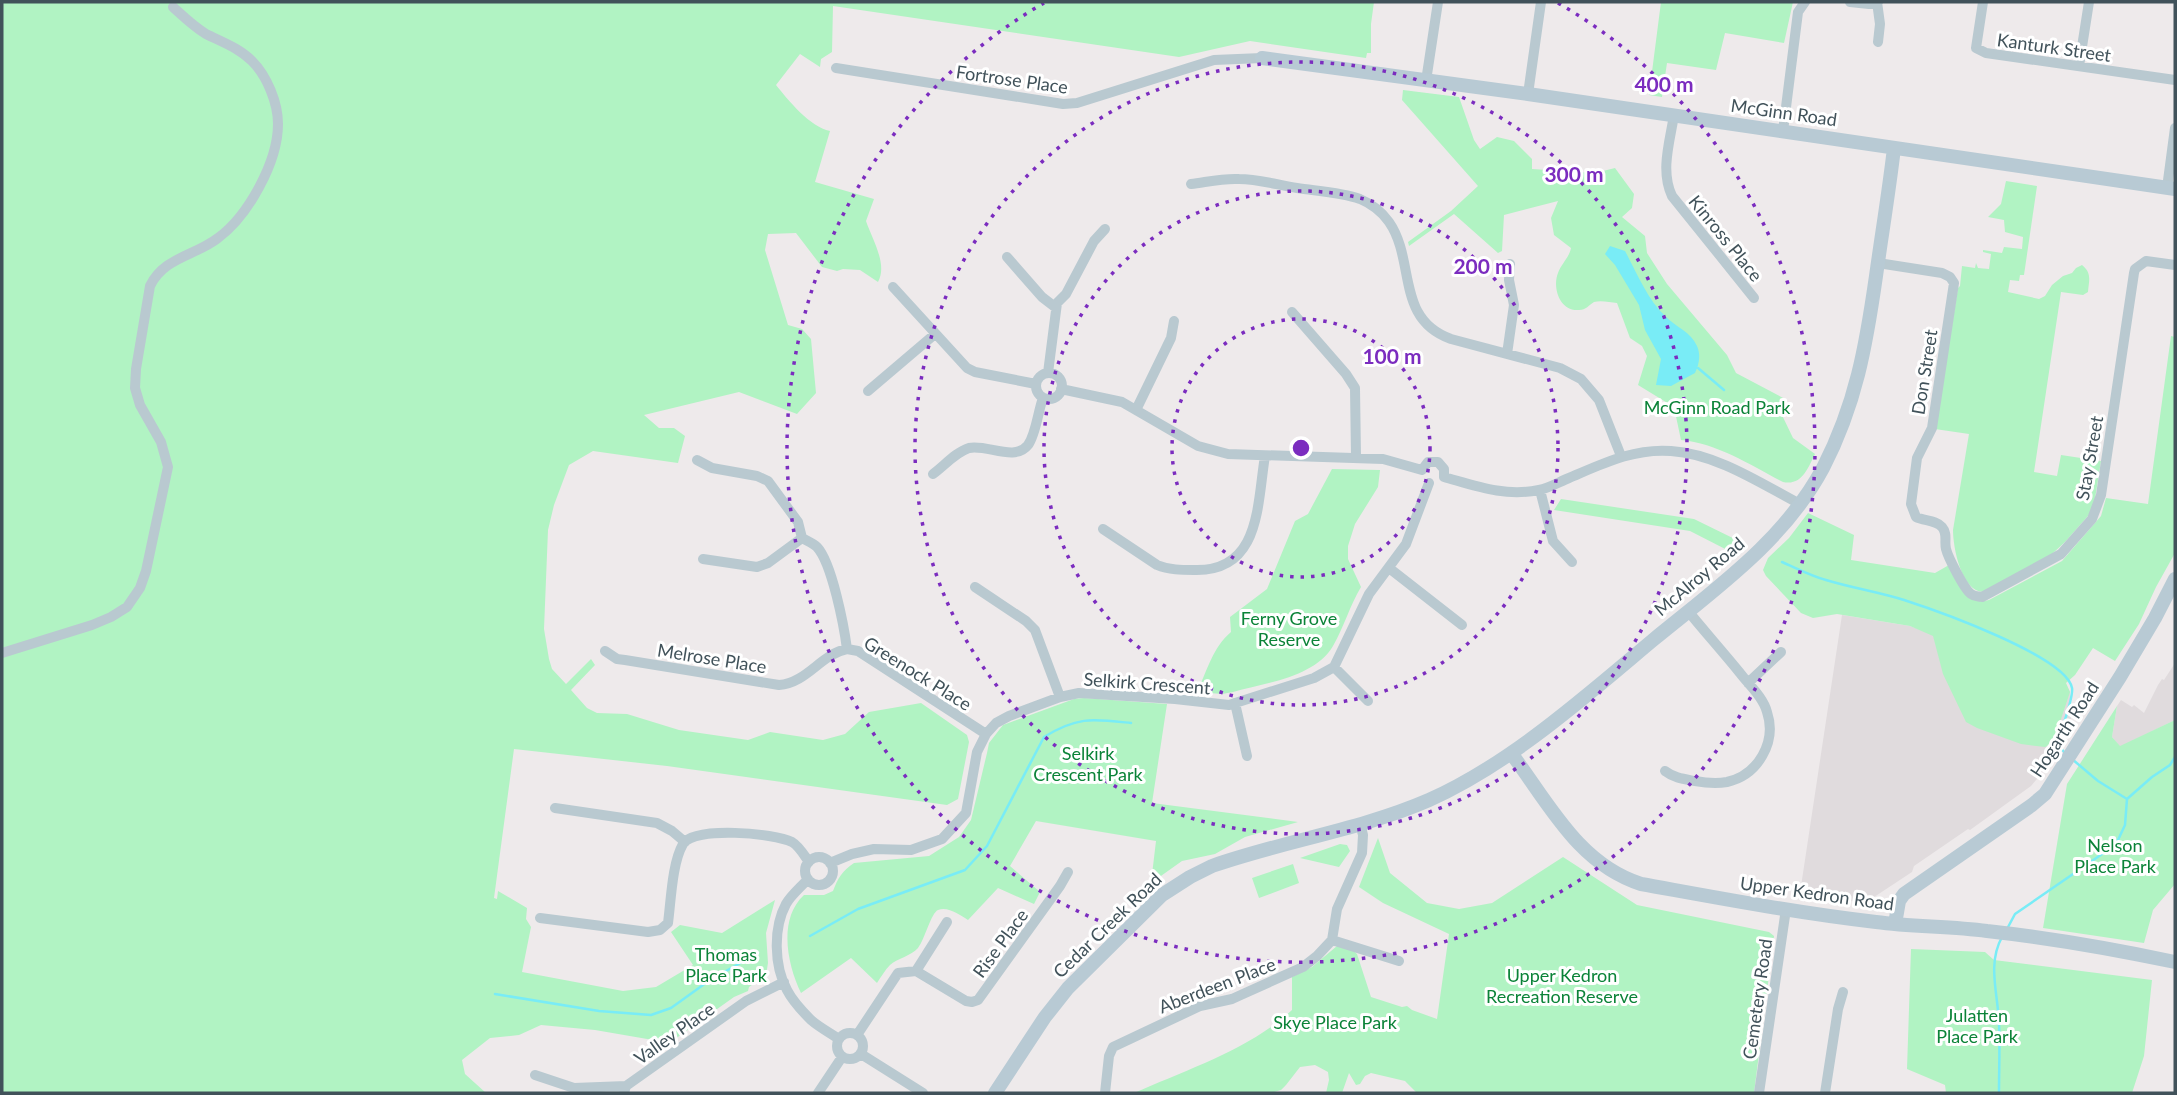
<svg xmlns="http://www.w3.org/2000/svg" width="2177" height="1095" viewBox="0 0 2177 1095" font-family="Lato,sans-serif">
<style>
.education{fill:#e0dbdd}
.green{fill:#b1f3c3}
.water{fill:#79ecf6}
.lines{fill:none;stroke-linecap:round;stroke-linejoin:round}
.stream{stroke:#79ecf6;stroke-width:2.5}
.street{stroke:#b9c9d0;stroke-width:10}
.secondary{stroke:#b8cad4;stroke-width:14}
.ring{fill:none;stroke:#7b2cbf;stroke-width:3.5;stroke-dasharray:3.5 7}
.labels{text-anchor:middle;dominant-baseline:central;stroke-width:6;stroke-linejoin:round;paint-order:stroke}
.street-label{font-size:18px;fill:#41525a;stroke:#fff}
.park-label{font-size:18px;fill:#0b8338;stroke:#fff}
.centre{fill:#7b2cbf;stroke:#fff;stroke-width:3.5}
.ring-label{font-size:21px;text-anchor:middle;font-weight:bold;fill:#7b2cbf;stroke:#fff;stroke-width:6;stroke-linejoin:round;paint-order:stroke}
</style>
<rect width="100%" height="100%" fill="#eeeaeb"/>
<path class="education" d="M1842 615 1910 626 2065 683 2070 692 2071 727 2042 773 2031 786 1970 830 1968 829 1914 866 1912 872 1865 903 1800 893Z
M2175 663V720L2120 747 2112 737 2117 706 2121 700 2132 707 2134 705 2144 713 2158 685 2162 679 2164 680Z"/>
<path class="green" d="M2 2H1374L1371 24V53H1367L1366 58 1250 41 1179 57 833 6 832 52 821 59 820 67 800 54 776 85C788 100 810 127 830 131L815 182 874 199 866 221C872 239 888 264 878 282L860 270 843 269 837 271 822 267 796 233 768 234 765 250 788 325 802 329 811 339 816 393 797 414 739 392 644 415 659 428H674L685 436 678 463 593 451 569 465 554 505 548 530 544 629 549 659 552 669 566 684 591 659 595 665 571 690 587 708 597 713 627 714 679 730 748 740 770 732 823 740 845 734 869 712 921 703 967 735 969 742 958 799 947 805 667 766 514 749 494 898 497 899 498 891 527 908 526 919 531 927 522 972 623 991 656 987 693 965 671 932 680 925 722 933 775 900 766 933 768 963 766 975 749 987 748 991 734 997 661 1049 653 1040 595 1030 541 1025 519 1035 490 1038 462 1060 465 1074 486 1093H2Z
M1661 2H1793L1784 43 1725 33 1716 70 1667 63 1662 97 1649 95Z
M1403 90 1459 97 1474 140 1480 149 1497 137 1514 141 1532 159V169L1595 173 1615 168 1634 194 1632 208 1622 217 1645 236 1647 253 1667 284 1727 355 1736 373 1785 399 1780 411 1793 438 1815 454C1808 468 1802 486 1783 482 1752 466 1717 443 1681 440L1674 407 1638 385 1647 356 1642 346 1630 338 1617 303C1610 302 1600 300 1594 302 1589 305 1586 310 1579 310 1560 312 1552 288 1558 273 1561 264 1569 258 1571 248L1554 235 1551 218 1558 201 1504 215 1502 251 1498 253 1454 214 1409 246 1408 242 1451 211 1478 186 1402 100Z
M2006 181 2037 186 2024 275H2020L2019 281 2010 280 2008 292 2039 299 2045 296 2052 285 2063 276 2072 273 2076 268 2082 265C2092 273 2089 280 2088 292L2083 295 2061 292 2034 472 2057 476 2061 455 2101 461 2094 505 2088 516 2065 542 2052 554 1985 592C1962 594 1953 548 1953 530L1969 434 1935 429 1958 288 1960 286 1962 266 1975 268 1976 263 1978 268 1989 269 1991 254 1983 252V250L2002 253 2004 247 2022 249 2023 237 2005 232 2004 220 1988 217 2001 204Z
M2171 336 2175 337V553L2156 587 2139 624 2115 661 2093 648 2075 675 2066 683 2070 692 2053 743 2045 747 2021 744 1977 728 1966 722 1943 674 1933 636 1910 626 1837 614 1813 618 1801 613 1766 576 1763 570 1768 558 1789 538 1808 513 1854 535 1851 560 1935 573 1949 565 1984 601 1989 600 2062 561 2101 516 2106 498 2148 504Z
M1332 469 1380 470 1378 487 1355 524 1348 546V559L1361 587C1350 605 1344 627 1333 646 1315 677 1266 683 1233 692L1222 694 1197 692C1207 671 1213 647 1231 632L1230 617 1267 589 1295 521 1308 514Z
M1561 499 1694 519 1745 544 1735 554 1690 531 1554 510Z
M1084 698 1167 704 1152 803 1298 822 1245 837 1215 854 1182 861 1151 883 1156 841 1036 821 1010 866 1040 892 1034 904 998 888 968 920C960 915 948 906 938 910 931 913 925 939 918 948 911 956 898 958 890 965 885 970 881 977 877 983L851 958 801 993C787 964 778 919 804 895H824L833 891C838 878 842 871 854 863L929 856 959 837 971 820 987 753 989 743 1003 725 1074 699Z
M2117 706 2112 737 2120 746 2175 720V884L2153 910 2144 943 2043 928 2067 784Z
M1378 838 1390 873 1427 903 1459 909 1492 903 1563 857 1637 905 1769 932 1774 936 1754 1093H1417L1405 1081 1371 1073 1365 1076 1360 1084 1356 1085 1349 1073 1342 1093H1326L1329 1080 1328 1072 1315 1065 1300 1067 1286 1085 1281 1090 1271 1093H1134C1186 1070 1250 1049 1292 1010V977L1312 967 1337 946 1352 949 1357 954 1371 997 1402 1007 1407 1006 1412 1010 1437 1019 1449 934 1383 903 1359 887Z
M1340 844 1347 845 1350 851 1339 867 1300 858Z
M1293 864 1299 883 1259 898 1252 878Z
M1911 949 1985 952 1994 960 2152 980 2144 1056 2132 1093H1946L1945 1085 1907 1069Z"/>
<path class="water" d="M1610 246 1625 251C1637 273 1647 299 1666 317 1676 327 1691 332 1697 346 1701 355 1699 365 1695 373L1671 386 1656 385 1661 359 1645 330 1639 305 1615 265 1605 254Z"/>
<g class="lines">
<path class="stream" d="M1698 368 1724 390
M1782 562C1796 568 1811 576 1826 580 1852 588 1879 592 1904 600 1935 610 2066 656 2072 688 2074 698 2060 733 2057 744L2065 753
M2072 759 2098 781 2127 799
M2007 929 2015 914 2105 852 2118 840 2125 825 2127 799 2152 777 2170 765 2175 757
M810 936 858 909 965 870 987 846 1044 737C1078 716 1093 719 1131 723
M495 994 599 1011 651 1015 671 1008 710 980 758 953
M1999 1093C1999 1070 2000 1046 1999 1023 1998 994 1987 964 2002 937"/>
<path class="street" d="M1850 2 1869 4 1878 2
M1877 2 1880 24 1878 42
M1983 2 1976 48 1986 53 2175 80
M2079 66 2089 2
M836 68 1063 104 1077 103 1214 60 1262 58
M1426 81 1438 2
M1528 94 1541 2
M1674 115C1670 141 1660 171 1672 196L1754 298
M1783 131 1798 12 1805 2
M1191 184C1207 182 1223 178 1239 179 1258 179 1278 185 1297 188 1317 191 1341 192 1360 199 1372 204 1382 212 1389 222 1416 261 1395 319 1451 339L1560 368 1581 379 1599 400 1621 456
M2167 188 2175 128
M1007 257 1042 297 1055 307
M1878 263 1942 273 1950 277 1954 283 1932 428 1917 458 1911 504 1916 517C1924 521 1936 520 1942 527 1948 534 1944 541 1946 549 1948 557 1964 589 1971 594 1975 597 1978 596 1982 597L2061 554 2092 519 2101 495 2134 273 2135 269 2146 261 2175 265
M893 287 967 368 975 372 1036 384
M1292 312 1346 374 1355 388 1356 457
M1507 354 1514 305 1509 280 1510 264
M1048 373 1057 303 1066 294 1094 241 1105 229
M1036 386a13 13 0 1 1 26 0a13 13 0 1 1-26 0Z
M1061 389 1122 402 1198 446 1228 454 1383 459 1422 470
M868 391 935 334
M1136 410 1171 338 1174 321
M697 460 712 468 757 476 768 481 798 522 802 538C807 541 813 543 817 547 832 563 844 626 847 649L858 651 986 734
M1422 470 1428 462H1438L1444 469V477
M933 474C944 466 956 452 969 448 987 444 1015 462 1028 445 1036 434 1038 411 1043 398
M1444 477C1476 486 1505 497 1539 490 1549 488 1559 482 1569 478 1602 464 1634 448 1671 451 1717 454 1760 483 1800 504
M1540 490 1553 541 1572 562
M1103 529 1157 565C1169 570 1182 570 1194 570 1261 572 1257 504 1265 456
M703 559 757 567 768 563 802 538
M1389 568 1462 625
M975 587 1026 621 1035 630 1060 697
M605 651 617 659 625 660 779 685C807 683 821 654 847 649
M2 653 92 625 111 617 127 607 140 588 146 571 168 467 161 442 140 405 135 388 136 369 150 286C164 257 195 256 218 238 248 216 278 162 278 124 278 103 267 76 252 61 239 48 222 42 206 34 193 26 184 17 173 7
M1334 667 1368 701
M1748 683 1781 652
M1235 703 1247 756
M1665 771C1674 778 1684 779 1695 781 1706 783 1716 784 1727 782 1758 775 1777 742 1767 712 1763 697 1749 685 1740 673 1723 652 1705 632 1688 611
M555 808 657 823 672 831 685 842
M805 871a14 14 0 1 1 28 0a14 14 0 1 1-28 0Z
M830 863 852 854 874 849 911 850 942 839 966 813 977 752 986 734 996 723 1009 716 1060 697 1079 693 1175 699 1229 705 1314 678 1334 667 1369 594 1406 544 1429 483
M808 879C801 887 791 895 786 904 773 928 774 966 787 990 792 1000 803 1012 811 1020 819 1027 830 1033 839 1039
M540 918 648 932 660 930 668 923C671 901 672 863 683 844 694 826 774 833 792 842 799 846 804 855 809 862
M1332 940 1399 961
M916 971 947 922
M837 1046a13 13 0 1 1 26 0a13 13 0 1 1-26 0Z
M857 1035 898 973 916 971 966 1001 972 1002 978 1000 1060 886 1068 872
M861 1054 923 1093
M535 1075 574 1088 626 1086
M624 1093 626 1086 746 1001 784 982
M818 1093 842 1057
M1105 1093 1109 1056 1113 1047 1200 1006 1232 999 1243 994 1303 967 1317 956 1332 940 1337 909 1362 853 1363 835 1360 823
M1759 1093 1786 909
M1825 1093 1838 1009 1843 992"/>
<path class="secondary" d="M1262 58 1528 94 2175 189
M1511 753C1548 802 1578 864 1641 884 1719 898 1797 913 1876 922 1913 927 1950 926 1987 931 2051 938 2113 949 2175 962
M1895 924 1899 901 1904 894 2032 805 2045 794 2120 677 2155 618 2175 579
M995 1093 1045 1017 1068 988 1162 895 1190 877 1212 866C1283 841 1360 830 1429 800 1510 764 1585 697 1653 640 1715 589 1784 541 1823 468 1856 404 1866 346 1876 276 1882 233 1889 191 1894 148"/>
</g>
<g class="ring">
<circle cx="1301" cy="448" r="129"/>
<circle cx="1301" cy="448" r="257"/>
<circle cx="1301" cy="448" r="386"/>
<path d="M1558 3A514 514 0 1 1 1044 3"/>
</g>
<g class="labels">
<g class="street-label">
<text transform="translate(2054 47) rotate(8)">Kanturk Street</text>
<text transform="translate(1012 79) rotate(8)">Fortrose Place</text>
<text transform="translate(1784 112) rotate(8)">McGinn Road</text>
<text transform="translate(1726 238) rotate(51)">Kinross Place</text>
<text transform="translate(1924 372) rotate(-81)">Don Street</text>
<text transform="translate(2089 458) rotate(-80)">Stay Street</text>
<text transform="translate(1699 576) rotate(-40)">McAlroy Road</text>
<text transform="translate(712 658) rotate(9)">Melrose Place</text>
<text transform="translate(918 673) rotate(32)">Greenock Place</text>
<text transform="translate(1147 683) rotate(4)">Selkirk Crescent</text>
<text transform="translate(2064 729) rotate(-57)">Hogarth Road</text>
<text transform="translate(1817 893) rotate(8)">Upper Kedron Road</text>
<text transform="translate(1107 925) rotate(-44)">Cedar Creek Road</text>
<text transform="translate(1000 943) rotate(-54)">Rise Place</text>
<text transform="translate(1217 985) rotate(-21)">Aberdeen Place</text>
<text transform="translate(1757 999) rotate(-82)">Cemetery Road</text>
<text transform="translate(674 1033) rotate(-35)">Valley Place</text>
</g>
<g class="park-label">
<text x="1717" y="407">McGinn Road Park</text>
<text x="1289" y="618">Ferny Grove<tspan x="1289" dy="21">Reserve</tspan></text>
<text x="1088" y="753">Selkirk<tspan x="1088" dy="21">Crescent Park</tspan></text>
<text x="2115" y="845">Nelson<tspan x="2115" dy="21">Place Park</tspan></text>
<text x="726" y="954">Thomas<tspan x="726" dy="21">Place Park</tspan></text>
<text x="1562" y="975">Upper Kedron<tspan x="1562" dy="21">Recreation Reserve</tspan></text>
<text x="1977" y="1015">Julatten<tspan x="1977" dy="21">Place Park</tspan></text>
<text x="1335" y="1022">Skye Place Park</text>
</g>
</g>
<circle cx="1301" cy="448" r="10" class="centre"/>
<g class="ring-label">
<text x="1664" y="92">400 m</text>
<text x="1574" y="182">300 m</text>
<text x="1483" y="274">200 m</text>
<text x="1392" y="364">100 m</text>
</g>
<rect width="2177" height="1095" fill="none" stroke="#41525a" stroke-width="7"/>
</svg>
